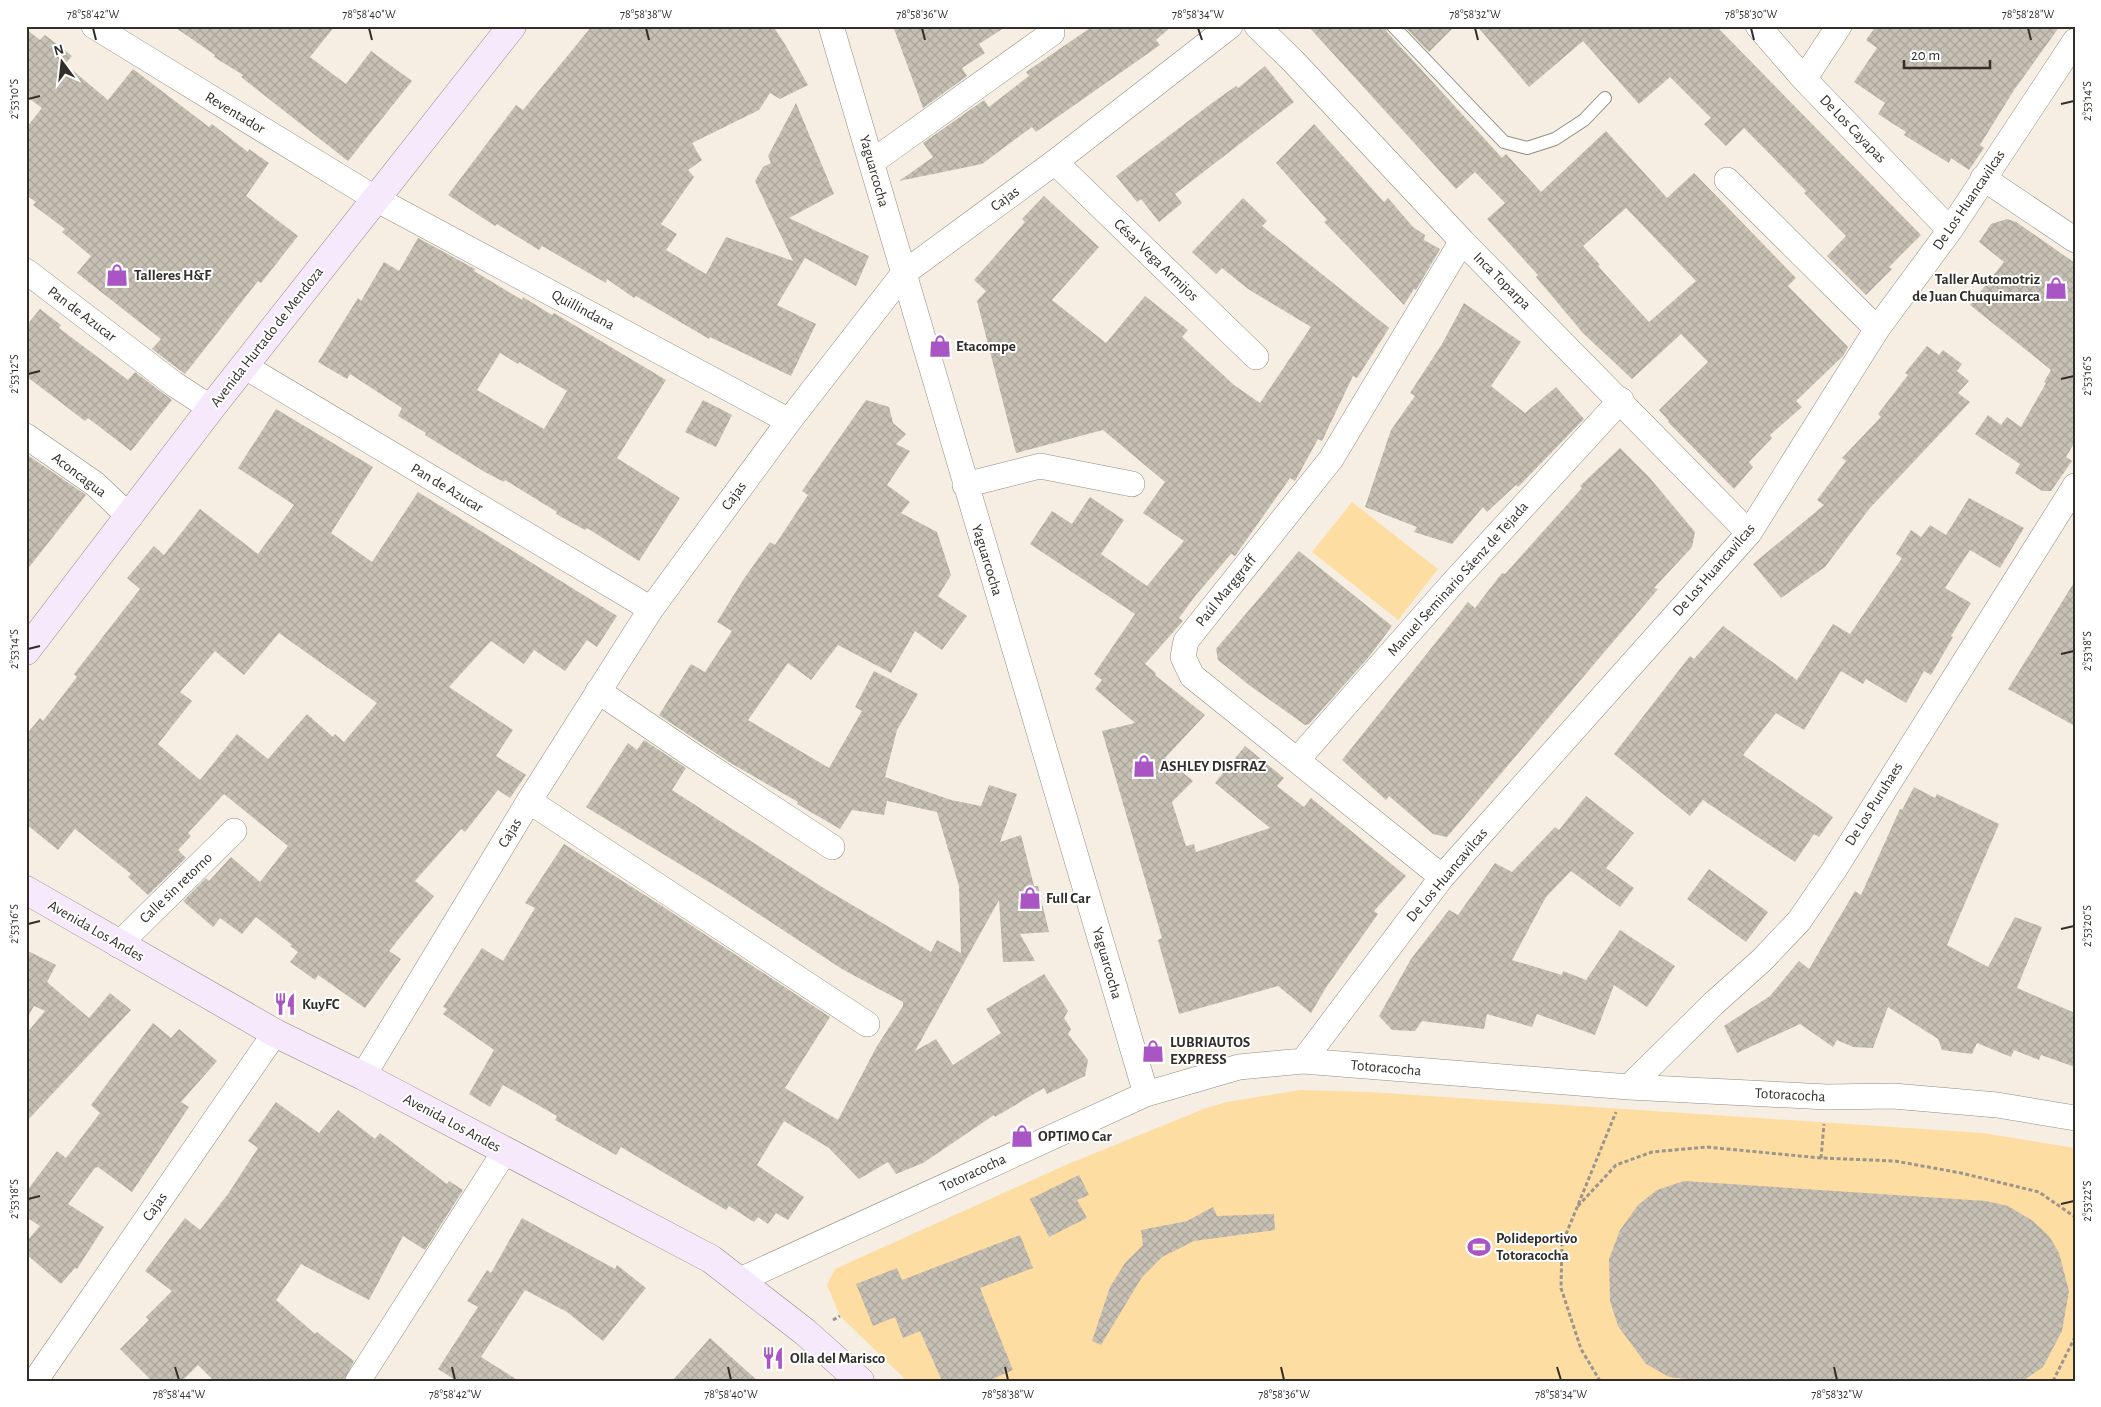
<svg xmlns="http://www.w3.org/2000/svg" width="2101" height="1407" viewBox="0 0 2101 1407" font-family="'Alegreya Sans',sans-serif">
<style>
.pitch{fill:#fedda2}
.building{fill:url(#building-cross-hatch);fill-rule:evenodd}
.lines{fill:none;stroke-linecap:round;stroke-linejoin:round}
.service-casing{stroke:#938c81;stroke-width:14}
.minor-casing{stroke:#938c81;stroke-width:26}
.secondary-casing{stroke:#938c81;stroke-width:29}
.path{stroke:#9b958c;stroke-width:3;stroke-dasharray:4 2.5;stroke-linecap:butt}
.service{stroke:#fff;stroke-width:12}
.minor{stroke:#fff;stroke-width:25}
.secondary{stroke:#f7e9fc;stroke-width:28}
.ticks{fill:none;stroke:#322f2a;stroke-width:2}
.labels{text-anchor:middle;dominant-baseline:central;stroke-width:4;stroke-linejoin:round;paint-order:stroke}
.street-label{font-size:15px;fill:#322f2a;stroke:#fff}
.poi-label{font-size:15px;font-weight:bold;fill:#322f2a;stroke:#fff;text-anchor:start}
.neatline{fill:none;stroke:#322f2a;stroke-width:2}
.ticks-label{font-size:12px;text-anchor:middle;fill:#322f2a}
</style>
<defs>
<pattern id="building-cross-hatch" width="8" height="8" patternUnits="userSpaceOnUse" patternTransform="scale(1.25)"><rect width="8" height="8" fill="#c7c0b4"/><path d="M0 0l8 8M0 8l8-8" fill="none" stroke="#aba59b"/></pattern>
</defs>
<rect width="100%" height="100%" fill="#f6eee2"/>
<path class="pitch" d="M1352 502 1438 569 1398 620 1312 552Z
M1300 1090 1370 1092 1983 1133 2075 1148V1381H907L840 1316 827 1285 835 1269 1068 1164 1206 1108 1227 1102Z"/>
<path class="building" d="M173 26H335L310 57 346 84 371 51 412 81 348 161 241 77 243 75 214 57 215 55Z
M592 26H773L786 46 808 85 780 99 770 93 759 110 692 143 702 160 688 170 694 177 661 224 677 234 666 250 706 274 726 237 793 261 755 181 763 167 771 163 768 156 796 103 834 194 789 218 869 256 856 286 805 258 777 305 816 324 791 376 710 337 709 339 636 296 634 298 607 279 606 283 542 246 539 250 497 224 495 226 448 195 516 105 523 110Z
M893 26H1007L979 44 985 53 962 68 967 76 923 108Z
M1093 26H1172L1156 40 1160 45 1036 132 1032 127 982 164 899 181 933 157 923 143 984 100 989 107 1029 76 1026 72Z
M1308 26H1385L1387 32 1502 158 1506 154 1541 192 1606 131 1667 198 1694 173 1796 278 1788 286 1848 347 1843 356 1796 401 1802 407 1770 435 1772 438 1749 462 1753 467 1734 489 1668 422 1669 421 1659 410 1708 362 1681 334 1632 379 1583 333 1536 277 1538 275 1487 219 1505 203 1475 172 1456 189ZM1626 208 1696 281 1649 322 1598 266 1600 265 1583 246Z
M1404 26H1455L1429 52Z
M1477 26H1716L1921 235 1889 267 1892 269 1866 295 1827 256 1846 236 1804 193 1806 191 1744 128 1726 146 1704 124 1711 118 1670 77 1639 104 1583 41 1529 87Z
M1876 26H2060L2014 90 1980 145 1984 148 1969 170 1951 158 1949 163 1904 135 1906 132 1878 114 1885 103 1854 82 1877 48 1866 40Z
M26 29 40 40 45 35 72 56 65 64 108 100 133 69 209 127 212 124 248 152 249 149 269 163 246 196 298 236 261 283 258 281 185 374 152 349 161 339 77 273 91 256 62 232 65 229 33 205 36 202 26 195V128L42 108 26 96Z
M1265 66 1294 102 1175 194 1182 203 1159 222 1141 199 1137 202 1116 176 1212 103 1236 86 1238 88Z
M1314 124 1384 202 1388 198 1413 227 1425 235 1424 240 1440 249 1416 290 1414 289 1404 305 1324 222 1327 220 1276 163Z
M1044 196 1099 247 1052 300 1106 343 1145 296 1188 330 1182 337 1234 385 1260 403 1311 327 1248 289 1222 268 1216 274 1192 252 1243 198 1267 221 1262 226 1389 328 1357 378 1353 376 1322 441 1318 439 1295 481 1290 478 1235 556 1231 554 1196 595 1179 618 1183 621 1145 664 1156 673 1155 675 1205 715 1165 758 1193 781 1172 802 1186 846 1194 844 1196 852 1270 828 1215 783 1245 746 1284 778 1277 786 1304 807 1311 798 1406 876 1374 911 1378 914 1327 986 1311 1013 1278 986 1179 1014 1158 940 1162 938 1102 731 1135 723 1095 689 1102 680 1094 674 1135 614 1030 544 1052 511 1072 524 1090 497 1124 520 1101 554 1147 586 1184 541 1143 513 1165 482 1103 430 1016 453 977 301 986 291 974 280 1025 222 1022 219Z
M2007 219 2016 222 2075 263V442L2066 457 2072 461 2051 491H2042L2015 473 2020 464 1975 434 1988 415 2001 425 2007 417 2021 427 2046 383 2044 382 2051 370 1970 305 2004 262 1979 242 1991 224Z
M418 238 475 269 474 271 522 300 523 297 552 315 554 313 666 380 617 458 680 498 639 561 587 528 585 530 556 514 557 512 505 480 504 482 483 471 425 435 426 433 398 416 402 408 350 374 347 379 318 362 358 298 361 301 384 262 399 271ZM500 353 518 364 519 362 567 391 544 429 477 390Z
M1464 303 1521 342 1491 386 1525 413 1556 387 1584 419 1518 487 1516 485 1487 512 1483 507 1452 544 1414 532 1417 527 1365 507 1391 430 1415 396 1410 393 1442 344Z
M40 309 61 325 59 328 128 380 135 372 172 400 131 451 88 418 85 421 26 376V326Z
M1927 346 1939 355 1943 350 1962 364 1957 371 1969 381 1958 393 1970 402 1869 509 1825 567 1781 598 1753 564 1824 505 1817 500 1846 461 1842 458 1881 417 1878 414 1908 375 1905 373Z
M703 400 732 415 716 447 685 432Z
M866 400 889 407 893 423 906 434 896 444 910 451 887 485 910 502 901 513 937 532 951 575 938 596 967 616 942 650 915 631 891 673 838 645 811 680 788 663 748 720 829 768 862 711 855 707 874 671 918 694 897 730 885 777 951 800 981 806 989 785 1017 794 1000 842 1021 835 1034 886H1038L1049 932 1020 934 1035 961 1003 962 999 900 915 1051 936 1039 953 1065 1001 1033 986 1009 1044 974 1068 1011 1064 1018 1071 1029 1068 1034 1088 1060 1085 1076 1047 1094 1044 1088 995 1117 994 1115 923 1163 896 1174 888 1162 859 1179 829 1148 784 1121 757 1165 804 1197 788 1220 776 1213 768 1224 758 1217 754 1222 729 1206 726 1210 621 1147 616 1155 555 1120 557 1116 503 1085 490 1107 469 1094 494 1050 443 1014 447 1009 443 1007 482 948 503 961 535 908 525 903 564 844 662 906 830 1017 785 1088 838 1120 877 1046 903 1006V1002L842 969 722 890 586 807 628 743 637 750 644 740 686 768 672 790 822 887 931 952 937 940 961 953 959 886 937 812 887 801 884 815 852 810 840 829 797 804 798 802 729 762 659 715 691 664 705 672 732 631 717 622 743 580 770 542 775 545 808 495 802 491Z
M276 409 373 467 331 533 372 562 418 492 617 616 597 647 587 640 565 671 534 650 524 664 491 641 449 687 513 730 496 756 526 775 510 798 498 790 465 832 461 829 415 881 434 896 389 951 401 959 365 1008 318 975 315 980 290 962 298 952 290 946 292 945 256 917 242 934 220 918 213 927 183 901 206 878 209 881 231 857 260 882 288 846 224 794 188 833 191 836 178 850 186 858 148 895 128 877 131 874 75 829 58 850 26 824V735L40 718 43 721 77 677 74 674 140 589 127 578 154 546 164 555 200 509 258 554 294 505 238 468ZM279 633 377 703 344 742 335 734 333 737 307 714 268 759 237 734 200 780 158 744 192 701 180 692 215 651 244 675Z
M1620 448 1649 477 1695 532 1692 547 1654 588 1658 589 1447 837 1433 834 1389 796 1386 800 1342 760 1468 602 1475 608 1502 573 1505 574 1582 488 1580 486Z
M26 454 86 495 26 571Z
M1969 498 2024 528 2000 568 1970 550 1945 588 1971 603 1951 636 1953 637 1931 675 1924 671 1906 703 1866 679 1863 684 1841 671 1804 730 1776 713 1743 755 1833 817 1819 837 1814 834 1795 862 1703 800 1690 816 1614 754 1690 656 1694 659 1723 626 1797 680 1833 624 1850 634 1902 558 1896 554 1911 530 1921 537 1930 525 1946 535Z
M1299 551 1392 626 1368 658 1309 724 1305 725 1249 685 1218 660 1216 649Z
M2075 581V726L2008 689Z
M1914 787 1935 798 1937 794 1999 824 1947 945 1988 967 2015 917 2042 927 2017 988 2075 1013V1067L2041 1055 2039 1060 2014 1050 2011 1057 1977 1043 1972 1054 1942 1050 1938 1039 1888 1007 1873 1048 1853 1047 1837 1040 1833 1047 1800 1024 1737 1053 1724 1026 1770 996 1799 961 1809 969 1855 891 1861 895 1900 809 1902 810Z
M1586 796 1634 833 1606 868 1634 888 1620 907 1571 871 1546 897 1512 960 1562 975 1563 971 1586 980 1620 930 1675 966 1647 1007 1614 985 1595 1035 1537 1014 1532 1027 1487 1014 1484 1029 1422 1021 1415 1031 1392 1030 1379 1016 1411 959 1449 910 1458 915 1495 863 1512 872 1555 827 1559 830Z
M1709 869 1768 912 1746 942 1687 899Z
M26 950 56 965 47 982 89 1018 110 993 131 1010 26 1122V1034L45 1011 34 1006 26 1020Z
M153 1023 171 1038 179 1029 217 1061 181 1102 189 1107 132 1192 98 1167 95 1168 68 1204 104 1227 77 1269 75 1268 61 1284 26 1254V1242L40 1226 26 1217V1192L57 1151 66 1158 100 1113 91 1105Z
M276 1102 319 1133 338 1110 375 1139 380 1133 447 1184 449 1181 463 1190 425 1250 403 1236 369 1300 301 1264 276 1300 315 1334 317 1332 354 1361 344 1381H214L198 1365 182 1381H152L120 1349 149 1320 146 1317 172 1291 145 1271 185 1218 200 1230 228 1194 258 1148 248 1141Z
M1079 1175 1089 1195 1077 1200 1087 1218 1049 1237 1030 1199Z
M1684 1181 1986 1201 2008 1206 2033 1221 2049 1236 2059 1253 2069 1291 2062 1331 2043 1367 2023 1381H1702L1669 1377 1646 1364 1618 1326 1610 1301 1609 1259 1620 1230 1638 1205 1657 1190Z
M1213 1207 1217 1216 1274 1214 1275 1230 1194 1241 1162 1257 1142 1277 1101 1345 1092 1341 1110 1287 1125 1263 1143 1245 1141 1230 1187 1221Z
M522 1218 615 1269 617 1265 646 1288 603 1341 567 1312 525 1290 481 1357 519 1381H457L438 1369 478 1307 467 1301 487 1270 491 1273Z
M1020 1235 1033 1268 980 1288 1013 1370 988 1381H942L920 1331 903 1338 895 1317 873 1326 856 1284 897 1268 902 1280Z
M710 1338 758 1381H672Z"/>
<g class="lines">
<defs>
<path id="service" d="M1393 26 1504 142 1527 148 1555 139 1584 120 1605 98"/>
<path id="minor" d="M94 26 376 199 789 421
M831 26 1146 1094
M1257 26 1293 61 1462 241 1749 533
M1758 26 1804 79 1950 230
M1804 79 1839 26
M872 162 1052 33
M1055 162 1256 357
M1983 178 2075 240
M1727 180 1877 329
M26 271 174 384 211 408
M244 366 651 609
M26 436 95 484 130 517
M965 485 1040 466 1132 484
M598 691 689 753 832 847
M1297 760 1452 584 1621 400
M529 801 867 1024
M1442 877 1192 676 1183 657 1186 641 1331 459 1462 241
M118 945 234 831
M1303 1061 1442 877 1749 533 1877 329 1950 230 2075 41
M363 1076 529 801 651 609 789 421 904 273 1055 162 1230 26
M1629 1087 1714 1003 1762 960 1799 921 1834 870 2075 486
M740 1280 1146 1094 1239 1067 1303 1061 1629 1087 1827 1097 1893 1096 1997 1105 2075 1118
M35 1381 275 1033
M358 1381 505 1151"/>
<path id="secondary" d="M26 651 211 408 512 26
M26 890 275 1033 363 1076 711 1259 805 1332 860 1381"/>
</defs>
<use href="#service" class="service-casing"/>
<use href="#minor" class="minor-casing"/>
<use href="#secondary" class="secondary-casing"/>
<path class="path" d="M1821 1158 1824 1124
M1578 1206 1616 1165 1652 1152 1707 1147 1821 1158 1895 1161 1961 1173 2039 1192 2075 1217
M833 1320 840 1316
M1600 1381 1581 1349 1561 1288 1562 1244 1616 1112
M2053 1381 2075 1337"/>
<use href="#service" class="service"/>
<use href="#minor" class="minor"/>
<use href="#secondary" class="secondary"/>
</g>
<path class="ticks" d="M93 28 96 40M369 28 372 40M646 28 649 40M922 28 925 40M1198 28 1202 40M1475 28 1478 40M1751 28 1754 40M2028 28 2031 40M28 99 40 96M2061 104 2074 101M28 374 40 371M2061 379 2074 376M28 649 40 646M2061 654 2074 651M28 924 40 921M2061 929 2074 926M28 1199 40 1196M2061 1204 2074 1201M175 1367 179 1380M452 1367 455 1380M728 1367 731 1380M1005 1367 1008 1380M1281 1367 1284 1380M1557 1367 1561 1380M1834 1367 1837 1380"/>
<defs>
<symbol id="shop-bare" viewBox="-9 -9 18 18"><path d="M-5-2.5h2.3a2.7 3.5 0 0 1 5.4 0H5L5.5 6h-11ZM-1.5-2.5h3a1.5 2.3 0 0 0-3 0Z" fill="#a955c4" stroke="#fff" stroke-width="2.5" paint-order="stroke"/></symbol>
<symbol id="restaurant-bare" viewBox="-9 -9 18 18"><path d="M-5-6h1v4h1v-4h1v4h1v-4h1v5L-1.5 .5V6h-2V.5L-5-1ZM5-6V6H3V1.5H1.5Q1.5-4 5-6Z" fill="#a955c4" stroke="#fff" stroke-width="2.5" paint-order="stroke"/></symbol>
<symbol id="stadium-bare" viewBox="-9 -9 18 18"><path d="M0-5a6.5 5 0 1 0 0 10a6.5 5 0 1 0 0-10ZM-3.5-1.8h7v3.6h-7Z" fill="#a955c4" stroke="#fff" stroke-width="2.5" paint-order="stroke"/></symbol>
</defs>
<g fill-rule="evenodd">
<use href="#shop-bare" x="101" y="259" width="32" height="32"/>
<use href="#shop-bare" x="2040" y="272" width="32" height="32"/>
<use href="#shop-bare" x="924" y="330" width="32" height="32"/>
<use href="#shop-bare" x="1128" y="750" width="32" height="32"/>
<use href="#shop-bare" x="1014" y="882" width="32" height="32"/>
<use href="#restaurant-bare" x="269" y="988" width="32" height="32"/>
<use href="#shop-bare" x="1137" y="1035" width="32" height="32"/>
<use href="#shop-bare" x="1006" y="1120" width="32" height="32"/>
<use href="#stadium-bare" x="1463" y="1231" width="32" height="32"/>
<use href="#restaurant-bare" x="757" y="1342" width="32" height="32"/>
</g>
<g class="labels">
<g class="street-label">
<text transform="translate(235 113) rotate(31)">Reventador</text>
<text transform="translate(1853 129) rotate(46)">De Los Cayapas</text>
<text transform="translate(874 171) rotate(74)">Yaguarcocha</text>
<text transform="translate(1005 199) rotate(-36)">Cajas</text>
<text transform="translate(1969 200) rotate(-56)">De Los Huancavilcas</text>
<text transform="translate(1156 260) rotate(44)">César Vega Armijos</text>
<text transform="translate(1502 281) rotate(45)">Inca Toparpa</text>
<text transform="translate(583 310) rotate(28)">Quillindana</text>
<text transform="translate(82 314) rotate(37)">Pan de Azucar</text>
<text transform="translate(267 337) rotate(-52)">Avenida Hurtado de Mendoza</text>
<text transform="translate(79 475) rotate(37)">Aconcagua</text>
<text transform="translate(447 488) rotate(31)">Pan de Azucar</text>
<text transform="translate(734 496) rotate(-54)">Cajas</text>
<text transform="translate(987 560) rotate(73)">Yaguarcocha</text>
<text transform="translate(1714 570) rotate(-49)">De Los Huancavilcas</text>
<text transform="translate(1458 579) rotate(-48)">Manuel Seminario Sáenz de Tejada</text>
<text transform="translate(1226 591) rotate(-51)">Paúl Marggraff</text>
<text transform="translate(1874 804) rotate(-58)">De Los Puruhaes</text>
<text transform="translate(510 833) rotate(-59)">Cajas</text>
<text transform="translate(1447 875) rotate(-50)">De Los Huancavilcas</text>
<text transform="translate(176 888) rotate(-44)">Calle sin retorno</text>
<text transform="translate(96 931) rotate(30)">Avenida Los Andes</text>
<text transform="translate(1107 963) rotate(74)">Yaguarcocha</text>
<text transform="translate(1386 1068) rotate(5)">Totoracocha</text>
<text transform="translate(1790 1095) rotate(3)">Totoracocha</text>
<text transform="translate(452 1123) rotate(28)">Avenida Los Andes</text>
<text transform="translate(973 1173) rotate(-25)">Totoracocha</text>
<text transform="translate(155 1207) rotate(-55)">Cajas</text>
</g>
<g class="poi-label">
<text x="134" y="275">Talleres H&amp;F</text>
<text x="2040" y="279" text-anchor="end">Taller Automotriz<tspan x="2040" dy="17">de Juan Chuquimarca</tspan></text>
<text x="956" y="346">Etacompe</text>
<text x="1160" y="766">ASHLEY DISFRAZ</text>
<text x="1046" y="898">Full Car</text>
<text x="302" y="1004">KuyFC</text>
<text x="1170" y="1042">LUBRIAUTOS<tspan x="1170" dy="17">EXPRESS</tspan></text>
<text x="1038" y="1136">OPTIMO Car</text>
<text x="1496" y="1238">Polideportivo<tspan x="1496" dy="17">Totoracocha</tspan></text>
<text x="790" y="1358">Olla del Marisco</text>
</g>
</g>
<rect width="2101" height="1407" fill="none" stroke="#ffffff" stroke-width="55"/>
<g transform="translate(62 62) rotate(345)" stroke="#ffffff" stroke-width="4" paint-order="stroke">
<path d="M0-4L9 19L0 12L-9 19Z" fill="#322f2a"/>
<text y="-8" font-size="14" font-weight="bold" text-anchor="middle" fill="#322f2a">N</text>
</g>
<path d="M1904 60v8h86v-8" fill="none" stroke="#322f2a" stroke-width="2.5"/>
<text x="1911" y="60" font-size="15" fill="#322f2a" stroke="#ffffff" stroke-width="4" paint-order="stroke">20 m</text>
<rect x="28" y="28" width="2046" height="1352" class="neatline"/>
<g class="ticks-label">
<text x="93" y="18">78°58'42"W</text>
<text x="369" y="18">78°58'40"W</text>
<text x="646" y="18">78°58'38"W</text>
<text x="922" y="18">78°58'36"W</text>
<text x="1198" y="18">78°58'34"W</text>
<text x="1475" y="18">78°58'32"W</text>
<text x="1751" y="18">78°58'30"W</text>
<text x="2028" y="18">78°58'28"W</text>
<text transform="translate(14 99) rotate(-90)" y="4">2°53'10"S</text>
<text transform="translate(2087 101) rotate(-90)" y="4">2°53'14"S</text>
<text transform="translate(14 374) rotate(-90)" y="4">2°53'12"S</text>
<text transform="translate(2087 376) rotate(-90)" y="4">2°53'16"S</text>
<text transform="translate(14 649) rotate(-90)" y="4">2°53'14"S</text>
<text transform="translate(2087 651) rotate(-90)" y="4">2°53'18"S</text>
<text transform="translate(14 924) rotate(-90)" y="4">2°53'16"S</text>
<text transform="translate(2087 926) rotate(-90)" y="4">2°53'20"S</text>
<text transform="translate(14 1199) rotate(-90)" y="4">2°53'18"S</text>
<text transform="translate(2087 1201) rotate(-90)" y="4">2°53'22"S</text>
<text x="179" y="1398">78°58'44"W</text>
<text x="455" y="1398">78°58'42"W</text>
<text x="731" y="1398">78°58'40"W</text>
<text x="1008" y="1398">78°58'38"W</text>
<text x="1284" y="1398">78°58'36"W</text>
<text x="1561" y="1398">78°58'34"W</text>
<text x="1837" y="1398">78°58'32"W</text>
</g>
</svg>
